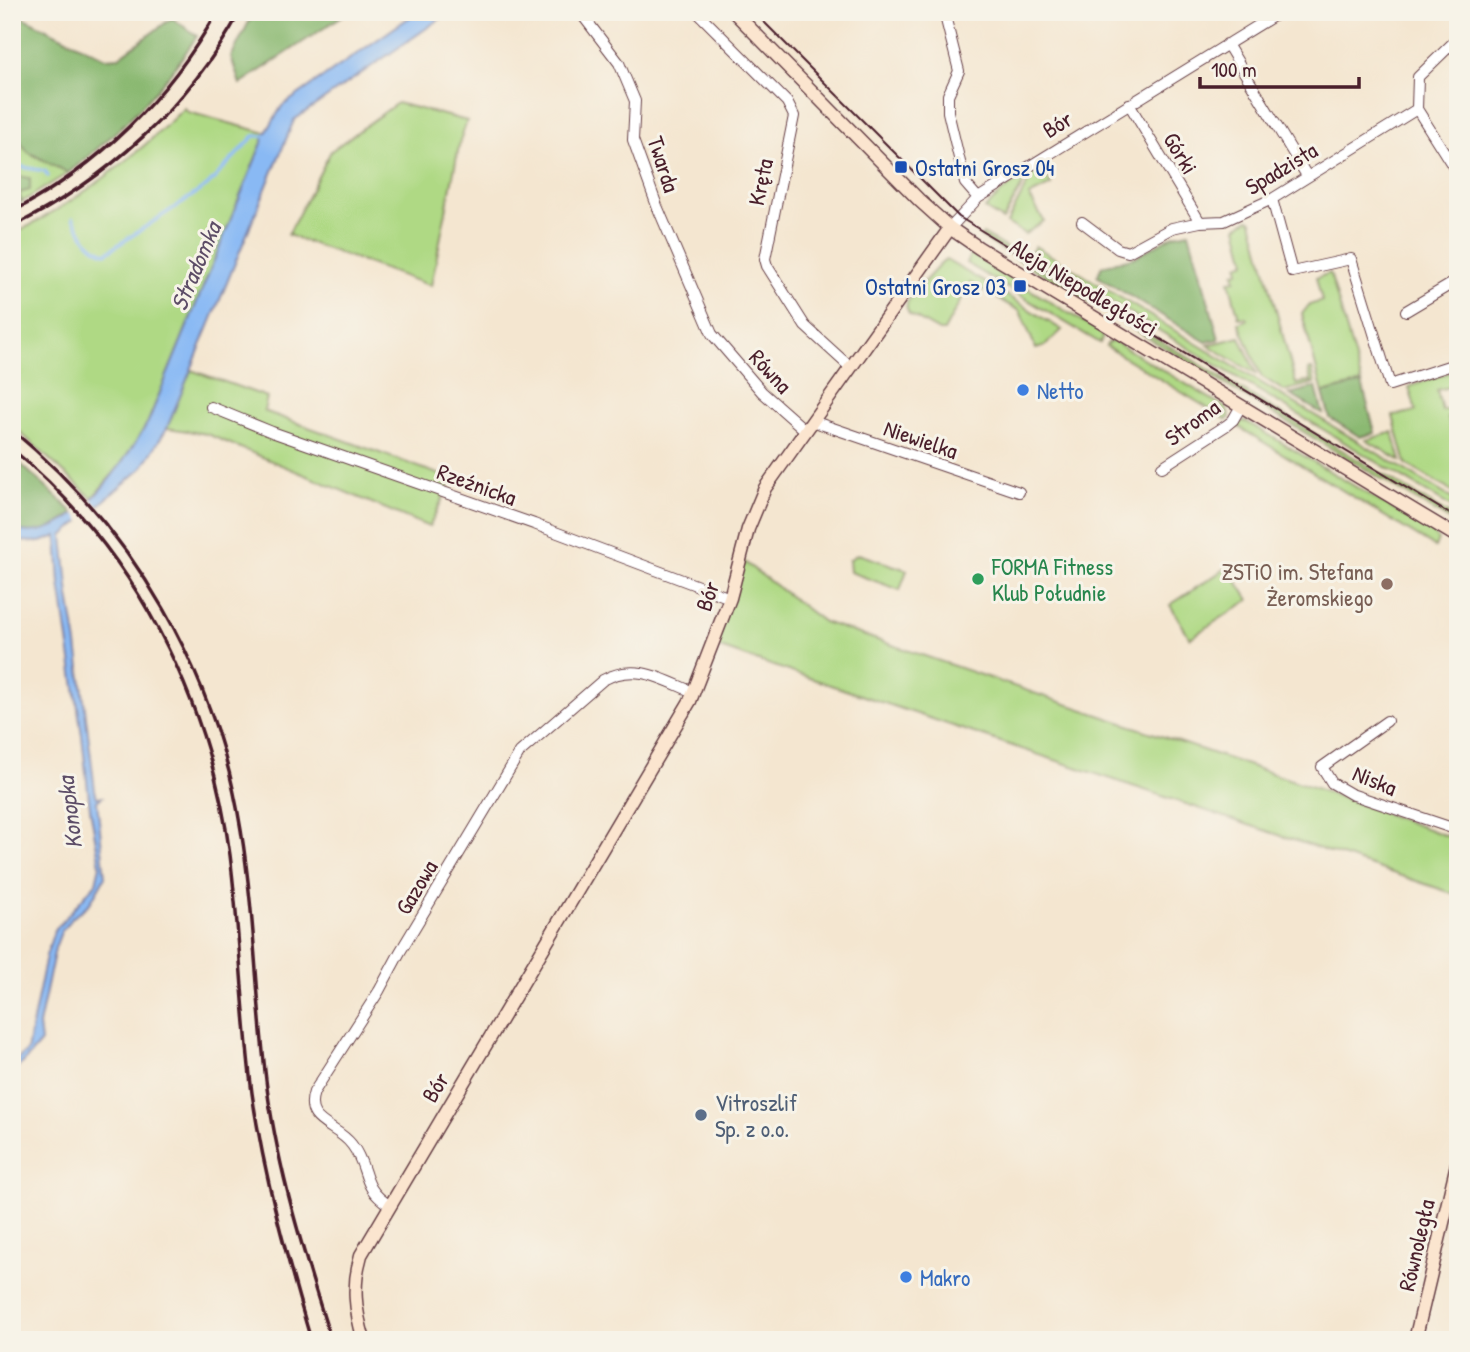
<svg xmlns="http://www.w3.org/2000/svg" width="1470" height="1352" viewBox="0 0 1470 1352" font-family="'Patrick Hand',sans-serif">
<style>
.green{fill:#afd984;stroke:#7c7c58;stroke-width:2}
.forest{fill:#8bb972;stroke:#6a6c4e;stroke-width:2}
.water{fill:#89b9f4;stroke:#6a6c90;stroke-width:2}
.pier{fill:#f4e6d0}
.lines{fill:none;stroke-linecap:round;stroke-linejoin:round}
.stream{stroke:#89b9f4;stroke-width:3.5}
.street-casing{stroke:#643d44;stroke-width:12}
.secondary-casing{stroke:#643d44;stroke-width:15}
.street{stroke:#fff;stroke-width:10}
.secondary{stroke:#fbe5cf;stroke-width:12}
.tram{stroke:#4a1f2b;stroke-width:2}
.rail{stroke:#4a1f2b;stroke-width:3.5}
.transit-dot{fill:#1a4fb4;stroke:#f7f3e8;stroke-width:2.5}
.shop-dot{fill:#3f7fe0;stroke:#f7f3e8;stroke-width:2.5}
.leisure-dot{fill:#2e9e5b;stroke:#f7f3e8;stroke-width:2.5}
.education-dot{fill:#8d6e63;stroke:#f7f3e8;stroke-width:2.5}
.service-dot{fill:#5c6f8a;stroke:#f7f3e8;stroke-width:2.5}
.labels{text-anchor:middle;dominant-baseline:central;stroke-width:6;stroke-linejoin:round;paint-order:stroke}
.street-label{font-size:23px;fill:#4a1f2b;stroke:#f7f3e8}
.transit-label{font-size:23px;fill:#164399;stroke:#f7f3e8;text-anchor:start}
.shop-label{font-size:23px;fill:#366cbe;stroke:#f7f3e8;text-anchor:start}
.leisure-label{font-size:23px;fill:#27864d;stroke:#f7f3e8;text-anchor:start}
.education-label{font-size:23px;fill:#785e54;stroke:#f7f3e8;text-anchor:end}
.service-label{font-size:23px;fill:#4e5e75;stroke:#f7f3e8;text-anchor:start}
.water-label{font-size:24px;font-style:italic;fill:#5d4d67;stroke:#f7f3e8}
</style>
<rect width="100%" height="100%" fill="#f7f3e8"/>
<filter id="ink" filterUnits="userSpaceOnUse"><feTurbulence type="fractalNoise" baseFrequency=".0143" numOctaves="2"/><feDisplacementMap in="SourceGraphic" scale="14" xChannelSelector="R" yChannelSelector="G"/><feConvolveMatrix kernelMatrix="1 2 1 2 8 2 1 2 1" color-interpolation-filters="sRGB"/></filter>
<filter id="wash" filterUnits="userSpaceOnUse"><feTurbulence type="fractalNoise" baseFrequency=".00686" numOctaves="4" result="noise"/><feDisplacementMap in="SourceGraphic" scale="28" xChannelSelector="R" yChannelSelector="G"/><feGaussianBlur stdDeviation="1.57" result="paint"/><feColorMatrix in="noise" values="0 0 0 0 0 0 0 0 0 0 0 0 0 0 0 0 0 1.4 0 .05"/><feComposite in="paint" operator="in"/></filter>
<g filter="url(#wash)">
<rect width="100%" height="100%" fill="#f4e6d0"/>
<path class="green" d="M397 103 467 121 460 141 431 286 288 235 331 151Z
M184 108 188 112 266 133 148 422 126 459 92 498 12 425V235C78 201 132 161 184 108Z
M12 130 28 152 68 173 22 202 19 193 30 179 12 175Z
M1041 167 1051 185 1029 196 1044 221 1025 234 1007 223 1034 171Z
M1029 173 1003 220 985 209 1003 191Z
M1249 219 1252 221 1296 384 1311 381 1308 370 1312 369 1315 383 1284 391 1261 376 1239 323 1247 320 1246 317 1239 318 1229 281 1236 280 1234 273 1239 272 1238 265 1246 262 1237 227Z
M983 234 1458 520V525L981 237Z
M1035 246 1458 502V511L1031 253Z
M971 254 1100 332 1103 336 1100 343 966 263Z
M946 260 998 290 994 297 970 283 944 331H939L909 314C907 310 906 308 907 303 909 298 941 262 946 260Z
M1330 273 1362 383 1323 393 1302 314 1309 305 1322 301 1316 278Z
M1003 293 1062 330 1045 346 1036 349 1020 311 998 299Z
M1240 337 1256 373V374L1208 345Z
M1114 341 1226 408 1230 417 1227 420 1106 346 1109 342Z
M1458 369V385L1437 390 1442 411 1453 408 1454 416 1448 418 1458 453V495L1406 464 1393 416 1416 411 1409 387Z
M191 370 267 397 264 411 452 479 429 527 207 434 167 428Z
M1240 421 1247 422 1433 533 1438 539 1435 547 1234 424Z
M1393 432 1401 461 1366 440Z
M858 554 907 570 900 590 850 572 849 560Z
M743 561 824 622 1315 788 1458 840V895L714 646Z
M1228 567 1249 600 1190 638 1170 605Z"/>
<path class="forest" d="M254 12H348L240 84 231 57Z
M18 15 105 58 119 57 172 18 197 36C162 90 118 134 68 173L28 152 12 130V16Z
M12 175 30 178V190L19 193 22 202 12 207Z
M1189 232 1219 339 1206 342 1097 276 1102 266 1135 257 1174 235Z
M1362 383 1375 433 1360 437 1330 418 1323 393Z
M1316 387 1323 414 1289 394Z
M12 456 74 513C54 529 37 537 12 529Z"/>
<path class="water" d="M417 12H450L294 120 167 428 142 468 63 536 69 596 77 644 95 790 97 797H102L97 801 105 877 90 903 71 919 61 932 55 948 39 1025 41 1042 23 1063 12 1071V1064L27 1051 46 956 54 931 96 883 100 865 90 808 82 736 60 584 57 536 41 542 12 541V529C70 548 123 464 148 422L266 133 282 106Z"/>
<path class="pier" d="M89 496 101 509 84 525 72 510Z"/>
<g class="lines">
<path class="stream" d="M12 159 17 166 45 171 48 176
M73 218C82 233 88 248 106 253L207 186 254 136H268"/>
</g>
</g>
<g filter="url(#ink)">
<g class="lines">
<defs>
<path id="street" d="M580 12 619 63 635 101 633 140 657 206 712 334 762 392 805 430
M697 12 787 102 794 116 765 259 767 266 805 326 850 367
M944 12 959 71 948 95V112L965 183 978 198
M1227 44 1307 176
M1129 104 1200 222
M1417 109 1458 174
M1272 199 1292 272 1351 259 1390 385 1458 363
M1082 222 1118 249 1128 252 1172 228 1200 222 1224 221 1272 199 1417 109 1418 77 1458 38
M950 228 978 198 1280 12
M1406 311 1458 280
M211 407 272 432 534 524 730 598
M812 421 1019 492
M1162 467 1227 425 1233 420 1241 406
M1387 721 1322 767 1332 783 1351 794 1458 830
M389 1205C360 1187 370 1169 352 1145 337 1124 303 1124 314 1092L379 991 400 952 520 752 603 680C636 662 662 679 693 692"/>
<path id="secondary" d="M734 12 920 201 950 228 979 248 1458 537
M364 1340C355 1310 352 1286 361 1255L690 701 730 598 748 529 765 488 950 228
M1415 1340 1458 1160"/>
</defs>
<use href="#street" class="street-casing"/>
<use href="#secondary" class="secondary-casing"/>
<use href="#street" class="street"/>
<use href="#secondary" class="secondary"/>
<path class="tram" d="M754 12 959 217 1458 519"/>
<path class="rail" d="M12 212C99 166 169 97 217 12
M12 227C108 179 188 107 240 12
M12 430C135 531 216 673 241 830 255 915 256 1003 267 1088 279 1175 305 1257 331 1340
M12 449C135 550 209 698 230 855 240 934 242 1014 252 1093 264 1177 287 1258 311 1340"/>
</g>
</g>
<g class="transit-dot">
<rect x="894" y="160" width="14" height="14" rx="3.5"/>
<rect x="1013" y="279" width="14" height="14" rx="3.5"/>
</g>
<g class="shop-dot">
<circle cx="1023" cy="390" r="7"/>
<circle cx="906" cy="1277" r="7"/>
</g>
<circle class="leisure-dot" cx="978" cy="579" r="7"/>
<circle class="education-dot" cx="1387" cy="584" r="7"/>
<circle class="service-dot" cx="701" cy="1115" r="7"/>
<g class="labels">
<g class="street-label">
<text transform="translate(1057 124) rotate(-32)">Bór</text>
<text transform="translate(1181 153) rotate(59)">Górki</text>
<text transform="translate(664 164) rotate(72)">Twarda</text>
<text transform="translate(1281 168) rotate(-31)">Spadzista</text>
<text transform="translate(760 182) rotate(-78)">Kręta</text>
<text transform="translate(1084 287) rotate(31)">Aleja Niepodległości</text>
<text transform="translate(771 371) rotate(47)">Równa</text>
<text transform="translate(1192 422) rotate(-36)">Stroma</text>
<text transform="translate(921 439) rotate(19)">Niewielka</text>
<text transform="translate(477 484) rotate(20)">Rzeźnicka</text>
<text transform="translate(707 596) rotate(-71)">Bór</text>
<text transform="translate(1375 780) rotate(22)">Niska</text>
<text transform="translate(416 887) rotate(-59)">Gazowa</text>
<text transform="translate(435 1087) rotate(-59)">Bór</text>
<text transform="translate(1416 1245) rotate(-77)">Równoległa</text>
</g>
<g class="transit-label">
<text x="915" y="167">Ostatni Grosz 04</text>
<text x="1006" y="286" text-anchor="end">Ostatni Grosz 03</text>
</g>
<g class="shop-label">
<text x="1037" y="390">Netto</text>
<text x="920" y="1277">Makro</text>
</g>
<g class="leisure-label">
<text x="992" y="566">FORMA Fitness<tspan x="992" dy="26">Klub Południe</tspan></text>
</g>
<g class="education-label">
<text x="1373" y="571">ZSTiO im. Stefana<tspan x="1373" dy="26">Żeromskiego</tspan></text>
</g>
<g class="service-label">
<text x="715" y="1102">Vitroszlif<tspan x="715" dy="26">Sp. z o.o.</tspan></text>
</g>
<g class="water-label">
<text transform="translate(195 266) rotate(-67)">Stradomka</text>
<text transform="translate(69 813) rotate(-97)">Konopka</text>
</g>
</g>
<rect width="1470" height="1352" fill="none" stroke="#f7f3e8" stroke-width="42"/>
<path d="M1200 77v10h159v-10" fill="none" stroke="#4a1f2b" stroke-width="3.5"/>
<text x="1211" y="77" font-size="21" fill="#4a1f2b" stroke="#f7f3e8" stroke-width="5" paint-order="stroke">100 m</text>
</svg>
